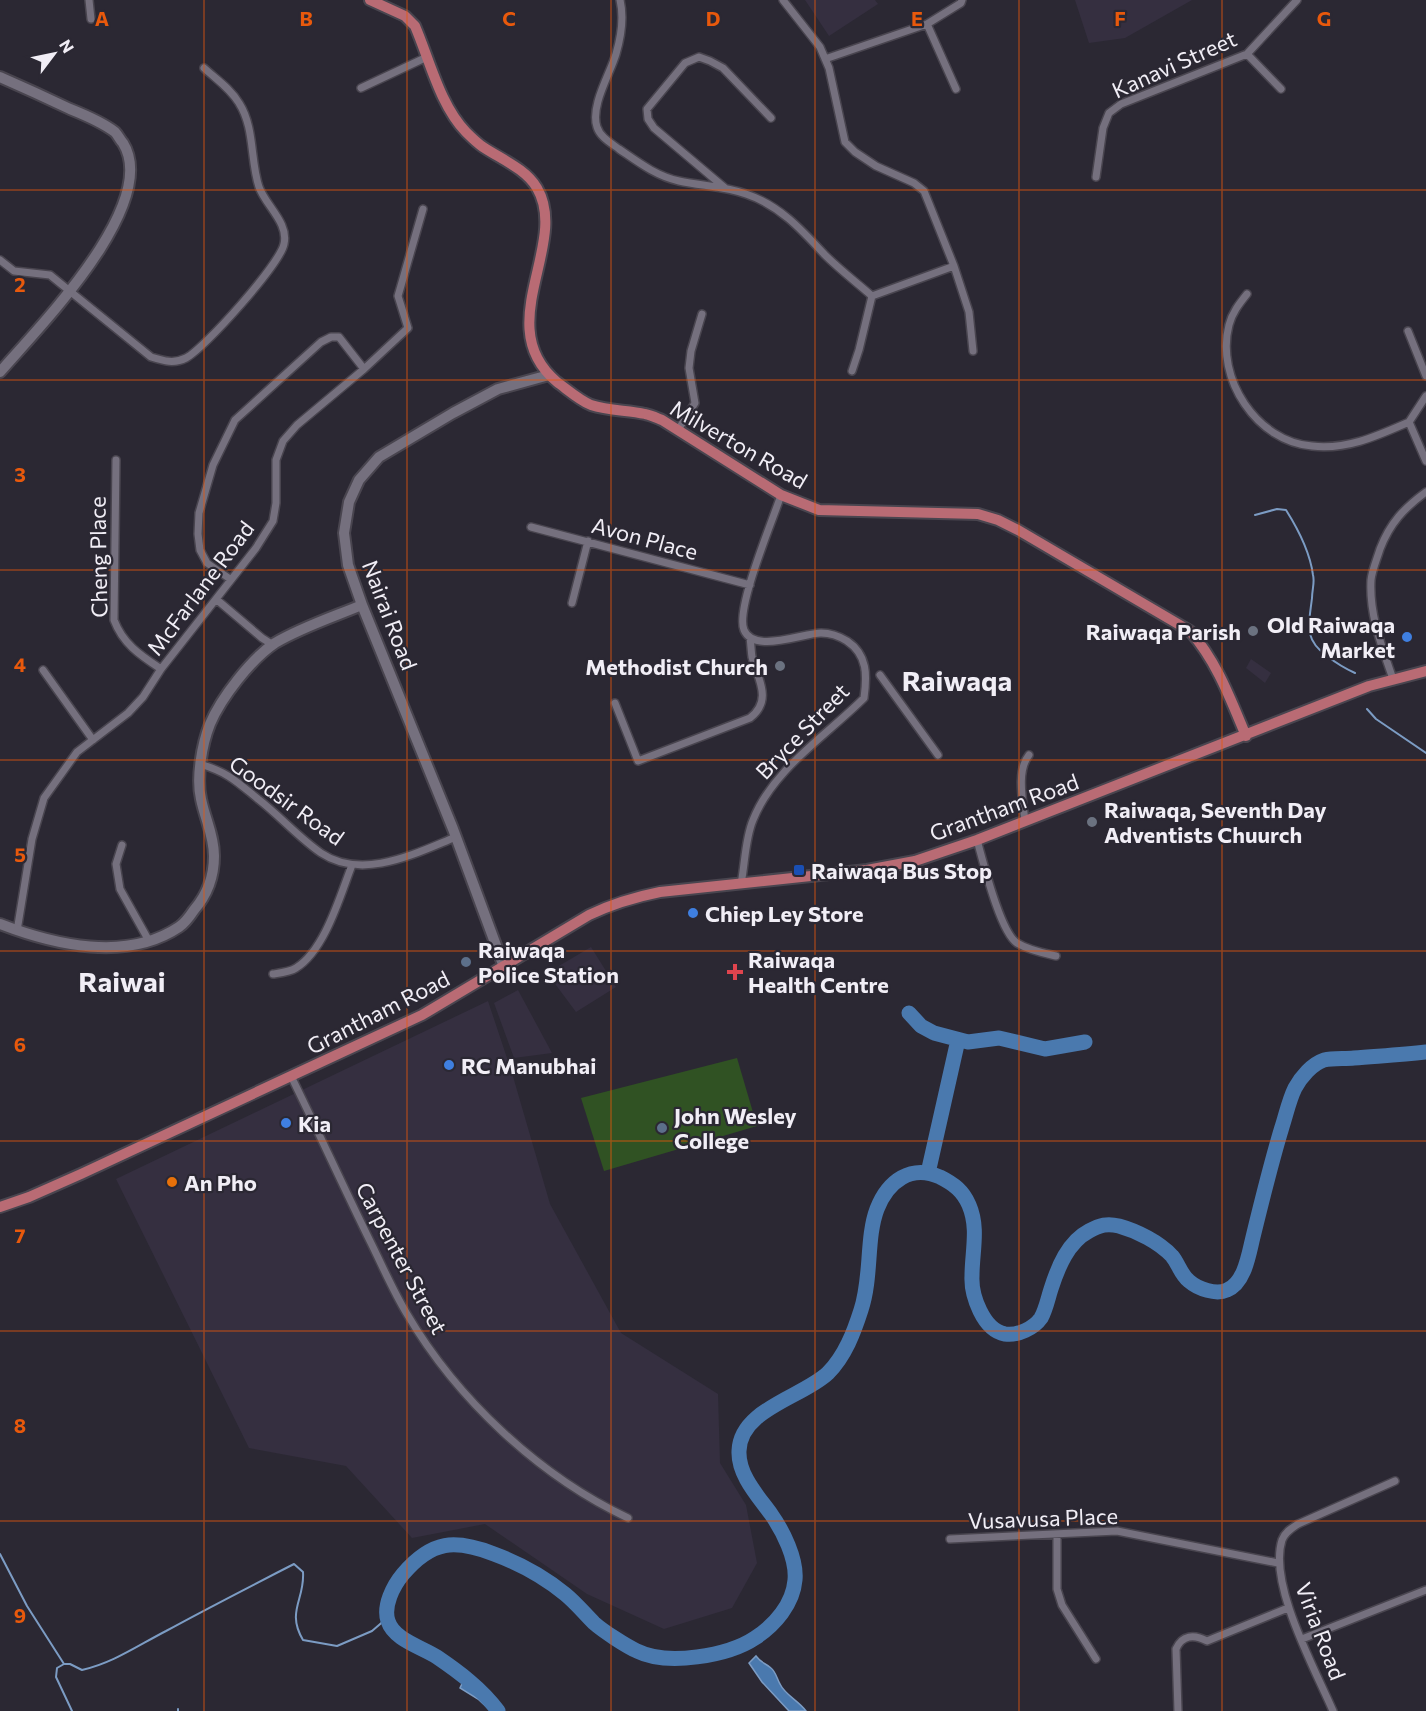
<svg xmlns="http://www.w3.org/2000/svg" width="1426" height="1711" viewBox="0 0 1426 1711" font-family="Commissioner,sans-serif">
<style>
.built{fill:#352f40}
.green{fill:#305223}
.water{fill:#4a79ae;stroke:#7c9cc4;stroke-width:1.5}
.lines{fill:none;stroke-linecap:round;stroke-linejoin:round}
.stream{stroke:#7c9cc4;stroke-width:2}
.river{stroke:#4a79ae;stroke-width:15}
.street-casing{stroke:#49454f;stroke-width:10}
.secondary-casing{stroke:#49454f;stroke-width:14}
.primary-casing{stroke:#49454f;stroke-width:14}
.street{stroke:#75707e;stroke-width:7}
.secondary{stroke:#75707e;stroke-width:10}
.primary{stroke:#b96b74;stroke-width:10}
.grid{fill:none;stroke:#e8590c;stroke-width:1.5;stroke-opacity:0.55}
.worship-dot{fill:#6b7280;stroke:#2b2833;stroke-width:2}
.shop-dot{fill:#3f7fe0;stroke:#2b2833;stroke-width:2}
.transit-dot{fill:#1a4fb4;stroke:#2b2833;stroke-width:2}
.service-dot{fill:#5c6f8a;stroke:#2b2833;stroke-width:2}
.health-dot{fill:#e0444e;stroke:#2b2833;stroke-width:2}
.food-dot{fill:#e8710a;stroke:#2b2833;stroke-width:2}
.labels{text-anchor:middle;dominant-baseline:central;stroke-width:4.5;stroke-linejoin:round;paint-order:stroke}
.street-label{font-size:22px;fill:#f1eef6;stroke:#2b2833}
.poi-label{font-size:22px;font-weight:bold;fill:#f1eef6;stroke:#2b2833;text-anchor:start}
.district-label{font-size:28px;font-weight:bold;fill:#f1eef6;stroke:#2b2833}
.grid-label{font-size:20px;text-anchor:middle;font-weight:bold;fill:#e8590c;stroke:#2b2833;stroke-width:4.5;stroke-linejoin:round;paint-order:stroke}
</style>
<rect width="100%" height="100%" fill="#2b2833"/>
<path class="built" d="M805 0H875L878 4 829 36Z
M1075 0H1192L1125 38 1089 43Z
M1251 659 1271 673 1265 683 1246 668Z
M591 947 616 987 576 1012 547 973Z
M518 990 552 1053 514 1058 494 1003Z
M488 1001 512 1073 550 1204 621 1333 718 1394 720 1463 746 1505 757 1563 732 1608 664 1629 587 1594 485 1524 412 1538 346 1466 249 1448 116 1179Z"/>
<path class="green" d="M737 1058 757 1126 604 1171 581 1098Z"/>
<path class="water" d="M756 1656C762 1664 764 1662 771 1668 776 1672 777 1679 780 1684 785 1695 799 1701 806 1711H789L762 1682 749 1663Z
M467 1673 497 1703 502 1711H491L478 1699 460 1688Z"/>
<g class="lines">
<path class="stream" d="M1255 515 1277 509 1286 510C1298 529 1310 552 1313 575 1315 582 1312 590 1312 598 1309 624 1303 639 1327 656 1336 663 1344 668 1355 673
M1367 709 1376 719 1426 753
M0 1554 27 1606 64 1664H70L82 1670C113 1663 137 1646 166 1631 208 1608 251 1586 294 1564L303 1572C305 1600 286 1611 303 1640L337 1646 372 1631 386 1619
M64 1664 57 1668 56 1677 72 1711
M178 1709V1711"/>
<path class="river" d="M909 1013 921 1026 934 1033 968 1042 999 1038 1045 1049 1085 1042
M928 1173 958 1040
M498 1711C482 1689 459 1672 437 1657 422 1647 394 1640 388 1621 383 1606 393 1586 403 1574 432 1540 455 1539 494 1554 521 1564 543 1576 565 1594 576 1603 584 1613 594 1623 603 1631 626 1646 637 1651 667 1666 728 1656 755 1638 775 1625 793 1604 795 1580 797 1559 783 1531 771 1514 758 1496 738 1475 739 1451 740 1409 803 1397 828 1373 845 1356 854 1332 861 1310 872 1277 866 1238 877 1209 888 1181 911 1164 940 1177 954 1184 963 1191 969 1205 979 1228 972 1252 972 1276 971 1295 983 1330 1005 1334 1018 1336 1034 1328 1041 1318 1046 1309 1048 1298 1051 1289 1058 1267 1068 1242 1089 1231 1100 1225 1107 1223 1119 1226 1137 1231 1159 1242 1172 1256 1178 1263 1181 1275 1189 1281 1198 1289 1216 1295 1227 1290 1245 1283 1249 1253 1253 1237 1262 1200 1271 1163 1282 1127 1286 1115 1289 1100 1295 1088 1301 1077 1312 1064 1324 1060 1333 1058 1345 1059 1354 1058 1378 1056 1402 1055 1426 1052"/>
<defs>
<path id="street" d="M89 0 91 19
M620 0C624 17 621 37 616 54 610 74 590 106 597 127 600 137 611 143 619 149 638 162 656 176 679 181 701 186 724 186 746 194 779 205 801 229 824 254 839 269 856 282 872 296
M783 0 820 47 829 68 845 142 855 152 876 166 914 183 924 191 954 266 969 312 973 351
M927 24 956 89
M1247 54 1281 89
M825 59 927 24 961 3 962 0
M361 88 427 57
M1096 177 1103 128 1109 113 1121 104 1247 54 1297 0
M725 188 654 128 648 119 647 109 685 63 699 57 710 61 723 68 771 118
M0 260 14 271 50 275 151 357C164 361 174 364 186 358 205 348 280 264 284 244 289 223 266 206 259 187 250 160 255 128 239 103 230 88 216 79 204 68
M1247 294C1239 304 1232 313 1229 325 1215 378 1257 442 1312 446 1347 450 1377 436 1409 422
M872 296 954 266
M1408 331 1426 376
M852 371 859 350 872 296
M1426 396 1409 422 1426 461
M678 430 695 403 689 368 691 351 702 314
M116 460 114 620C123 644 140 655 161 669
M531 527 750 585
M230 579 207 563 200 550 198 534 199 513 213 465 235 420 321 342 331 337H339L364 369
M216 599 262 638 273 645
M572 603 588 541
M43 670 93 740
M880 675 938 755
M1393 679C1382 647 1369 615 1371 580 1372 570 1377 559 1380 549 1390 523 1404 508 1426 492
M615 703 638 761 750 718C773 700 758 679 752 657 751 651 751 644 750 638
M200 764C229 773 236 781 258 799 280 816 298 837 321 853 363 881 416 853 456 837
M1025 821C1023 802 1016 771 1029 755
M977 840C983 861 1000 932 1017 943 1028 950 1043 953 1056 956
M122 845 116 864 120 889 149 941
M741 884C745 864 745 839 753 820 773 769 826 736 864 698 867 676 868 655 847 641 839 636 831 633 821 633 803 633 754 654 744 630 735 609 773 520 781 495
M17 931 32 839 44 798 77 752 128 713 143 697 161 669 256 548 273 521 276 503V460L283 441 297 425 364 369 408 328 398 296 423 209
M273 974C280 973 290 972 296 968 325 950 340 896 352 865
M291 1076C318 1131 343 1186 370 1241 382 1265 393 1291 407 1314 457 1399 539 1476 628 1518
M1057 1534V1589L1062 1605 1096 1659
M950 1539 1117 1531 1278 1563
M1302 1639 1426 1590
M1178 1711 1176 1649C1182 1635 1194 1634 1207 1641L1288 1608
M1333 1711C1315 1669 1268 1584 1282 1540 1285 1532 1292 1528 1298 1524L1395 1481"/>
<path id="secondary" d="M0 77C23 87 47 98 70 109 85 115 102 122 115 132 118 135 120 140 123 143 161 204 38 328 0 372
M0 924C54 945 127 962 179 927 185 923 190 916 194 910 207 895 214 877 214 856 214 835 205 819 201 799 196 778 202 744 210 724 221 698 251 659 275 643 302 627 333 617 362 605
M504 967 453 829 362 605 348 565 344 533 349 502 359 480 379 457 453 413 498 389 549 375"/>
<path id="primary" d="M370 0 405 16 415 26C430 61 440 105 466 132 471 137 477 143 483 147 501 159 526 169 537 188 570 244 490 326 557 382 568 390 579 400 591 405 609 411 628 410 645 414 651 415 657 418 662 420L781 495 819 510 978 514 998 520 1018 530 1190 631C1217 662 1230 698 1246 736
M0 1207 29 1197 81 1174 422 1015 589 915C612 904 635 897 660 892L867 870 915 861 977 840 1369 686 1426 671"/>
</defs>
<use href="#street" class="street-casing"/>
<use href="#secondary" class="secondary-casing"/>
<use href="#primary" class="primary-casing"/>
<use href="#street" class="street"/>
<use href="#secondary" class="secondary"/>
<use href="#primary" class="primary"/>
</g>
<path class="grid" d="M204 0V1711M407 0V1711M611 0V1711M815 0V1711M1019 0V1711M1222 0V1711M0 190H1426M0 380H1426M0 570H1426M0 760H1426M0 951H1426M0 1141H1426M0 1331H1426M0 1521H1426"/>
<g class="worship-dot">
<circle cx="1253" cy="631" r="6"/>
<circle cx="780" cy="666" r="6"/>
<circle cx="1092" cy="822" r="6"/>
</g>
<g class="shop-dot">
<circle cx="1407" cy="637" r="6"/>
<circle cx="693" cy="913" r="6"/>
<circle cx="449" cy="1065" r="6"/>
<circle cx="286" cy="1123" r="6"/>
</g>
<rect class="transit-dot" x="793" y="864" width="12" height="12" rx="3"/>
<g class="service-dot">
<circle cx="466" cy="962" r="6"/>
<circle cx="662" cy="1128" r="6"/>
</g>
<path class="health-dot" d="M732 963h6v6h6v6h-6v6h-6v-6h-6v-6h6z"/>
<circle class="food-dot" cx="172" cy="1182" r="6"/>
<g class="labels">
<g class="street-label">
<text transform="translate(1174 64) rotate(-24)">Kanavi Street</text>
<text transform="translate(739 444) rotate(30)">Milverton Road</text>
<text transform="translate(645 538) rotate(15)">Avon Place</text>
<text transform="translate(98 557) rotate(-91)">Cheng Place</text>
<text transform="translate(200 588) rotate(-53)">McFarlane Road</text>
<text transform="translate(390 615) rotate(69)">Nairai Road</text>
<text transform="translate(802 731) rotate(-46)">Bryce Street</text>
<text transform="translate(287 800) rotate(36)">Goodsir Road</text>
<text transform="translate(1004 807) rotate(-20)">Grantham Road</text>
<text transform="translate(378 1012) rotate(-27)">Grantham Road</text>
<text transform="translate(402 1258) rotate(62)">Carpenter Street</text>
<text transform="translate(1043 1518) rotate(-2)">Vusavusa Place</text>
<text transform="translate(1321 1631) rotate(69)">Viria Road</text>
</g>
<g class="poi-label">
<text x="1395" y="624" text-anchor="end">Old Raiwaqa<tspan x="1395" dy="25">Market</tspan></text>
<text x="1241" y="631" text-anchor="end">Raiwaqa Parish</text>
<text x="768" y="666" text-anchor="end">Methodist Church</text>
<text x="1104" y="809">Raiwaqa, Seventh Day<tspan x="1104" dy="25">Adventists Chuurch</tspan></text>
<text x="811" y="870">Raiwaqa Bus Stop</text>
<text x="705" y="913">Chiep Ley Store</text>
<text x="478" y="949">Raiwaqa<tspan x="478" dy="25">Police Station</tspan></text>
<text x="748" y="959">Raiwaqa<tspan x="748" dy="25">Health Centre</tspan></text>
<text x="461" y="1065">RC Manubhai</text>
<text x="674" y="1115">John Wesley<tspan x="674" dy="25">College</tspan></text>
<text x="298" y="1123">Kia</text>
<text x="184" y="1182">An Pho</text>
</g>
<g class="district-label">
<text x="957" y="680">Raiwaqa</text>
<text x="122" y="981">Raiwai</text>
</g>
</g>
<g class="grid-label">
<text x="102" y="26">A</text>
<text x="306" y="26">B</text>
<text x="509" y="26">C</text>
<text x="713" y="26">D</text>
<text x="917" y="26">E</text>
<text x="1120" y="26">F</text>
<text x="1324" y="26">G</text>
<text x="20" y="292">2</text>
<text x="20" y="482">3</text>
<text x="20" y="672">4</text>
<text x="20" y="862">5</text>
<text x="20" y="1052">6</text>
<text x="20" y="1243">7</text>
<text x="20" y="1433">8</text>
<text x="20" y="1623">9</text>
</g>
<g transform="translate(54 54) rotate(58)" stroke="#2b2833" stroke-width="4.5" paint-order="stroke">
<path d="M0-4.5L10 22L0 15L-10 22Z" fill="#f1eef6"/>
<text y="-9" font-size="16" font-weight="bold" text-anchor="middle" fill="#f1eef6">N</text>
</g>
</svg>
